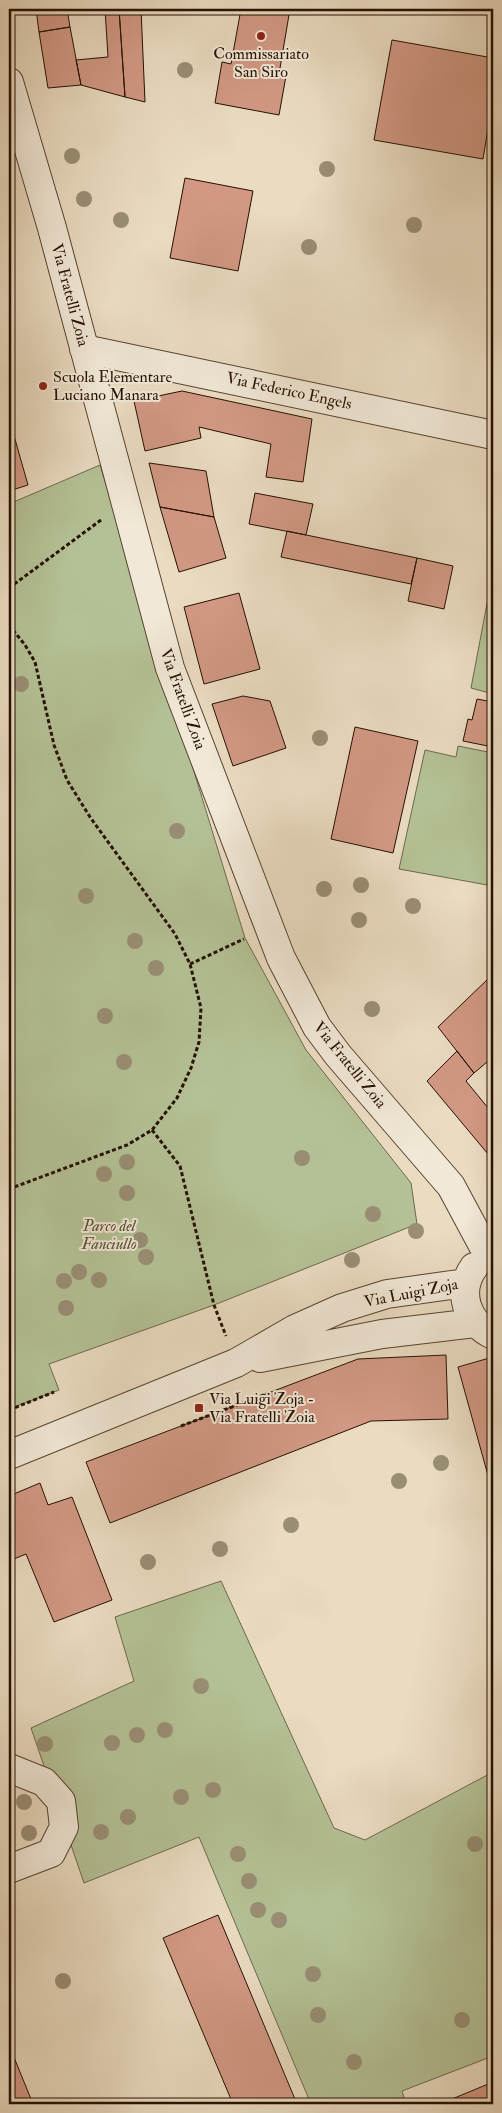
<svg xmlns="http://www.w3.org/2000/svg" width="502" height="2113" viewBox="0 0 502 2113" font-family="'IM FELL Double Pica',serif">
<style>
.green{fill:#b4c196;stroke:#6c694c}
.building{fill:#d29884;stroke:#251101}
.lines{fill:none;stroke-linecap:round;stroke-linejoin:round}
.minor-casing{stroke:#564431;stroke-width:30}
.path{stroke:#251101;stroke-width:3;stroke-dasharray:4 2.5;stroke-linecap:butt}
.minor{stroke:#f1e8d7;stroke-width:28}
.tree{fill:#998e74}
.poi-dot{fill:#8f2418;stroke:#f1e8d7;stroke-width:2}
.labels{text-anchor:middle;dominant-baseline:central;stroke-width:4;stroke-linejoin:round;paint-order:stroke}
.poi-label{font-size:16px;fill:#251101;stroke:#f1e8d7;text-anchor:start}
.street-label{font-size:16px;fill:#251101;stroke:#f1e8d7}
.park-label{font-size:16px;font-style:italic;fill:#574f35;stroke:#f1e8d7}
</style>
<rect width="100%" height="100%" fill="#eadbc1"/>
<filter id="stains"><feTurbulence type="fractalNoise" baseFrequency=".004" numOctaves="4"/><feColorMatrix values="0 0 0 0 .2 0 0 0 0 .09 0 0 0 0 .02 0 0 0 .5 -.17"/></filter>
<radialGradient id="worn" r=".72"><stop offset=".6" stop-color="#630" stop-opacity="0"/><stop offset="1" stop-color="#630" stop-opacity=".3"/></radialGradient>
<path class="green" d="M100 465 245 938 306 1050 411 1183 417 1224 214 1305 49 1364 59 1390 9 1409V504Z
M489 593 493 594V694L471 688Z
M458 746 493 753V886L399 869 425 750 456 757Z
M221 1581 334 1828 365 1840 493 1772V2056L402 2091 406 2104H311L199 1837 84 1883 31 1728 134 1681 115 1617Z"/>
<path class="building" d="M36 9H67L70 27 39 32Z
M105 9H119L125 97 81 85 76 60 108 57Z
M119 9H141L145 102 125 97Z
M241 9H290L279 74 286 76 279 115 215 103 222 62 231 64Z
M70 27 81 85 48 88 39 32Z
M392 40 493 58V98L483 159 374 140Z
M185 178 253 191 238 271 170 258Z
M182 391 312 419 303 482 266 477 271 444 199 427 201 438 145 451 134 401Z
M9 418 28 485 9 491Z
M149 463 206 471 214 517 160 507Z
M255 493 313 504 306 535 249 524Z
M160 507 214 517 226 558 179 572Z
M287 531 417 558 411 584 281 557Z
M417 558 453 566 444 609 408 601Z
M239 593 260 669 204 684 184 607Z
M243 696 270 701 286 748 233 766 212 704Z
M477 699 493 702V747L463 741 468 719 472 720Z
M355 727 418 741 393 853 331 839Z
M490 977 493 982V1057L474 1073 438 1027Z
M457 1051 474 1073 466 1081 493 1114V1160L427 1081Z
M446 1355 448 1419 371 1421 110 1523 86 1462 358 1359Z
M493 1357V1490H492L458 1367Z
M40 1483 48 1505 72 1497 112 1600 54 1622 26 1554 9 1561V1496Z
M218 1915 297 2104H233L163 1938Z
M9 2045 33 2104H9Z
M493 2082V2104H440Z"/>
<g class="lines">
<defs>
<path id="minor" d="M9 82 52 228 170 668 281 958 317 1027 338 1055 451 1186 488 1255
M84 349 493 435
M474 1267C456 1292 467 1323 493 1335
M260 1358 382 1334 475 1323
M9 1455 236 1363 295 1329 342 1308 387 1294 466 1283
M9 1768 44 1782 61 1801 64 1827 51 1853 9 1869"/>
</defs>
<use href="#minor" class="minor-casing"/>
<path class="path" d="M9 588 101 520
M9 625 25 645 35 662 54 745 67 780 90 817 175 934 190 964 201 1008 199 1042 191 1068 177 1098 152 1130 127 1145 9 1189
M190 964 244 939
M152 1130 180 1166 214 1305 226 1336
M9 1410 54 1392
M181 1426 269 1393"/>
<use href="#minor" class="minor"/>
</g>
<g class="tree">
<circle cx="185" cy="70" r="8"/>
<circle cx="72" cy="156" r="8"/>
<circle cx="327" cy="169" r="8"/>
<circle cx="84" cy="199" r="8"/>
<circle cx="121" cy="220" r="8"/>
<circle cx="414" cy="225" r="8"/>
<circle cx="309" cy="247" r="8"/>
<circle cx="21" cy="684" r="8"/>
<circle cx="320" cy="738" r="8"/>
<circle cx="177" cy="831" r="8"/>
<circle cx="361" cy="885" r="8"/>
<circle cx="324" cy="889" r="8"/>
<circle cx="86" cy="896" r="8"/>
<circle cx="413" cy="906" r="8"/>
<circle cx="359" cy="920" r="8"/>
<circle cx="135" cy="941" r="8"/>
<circle cx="156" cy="968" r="8"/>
<circle cx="372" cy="1009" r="8"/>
<circle cx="105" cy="1016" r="8"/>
<circle cx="124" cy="1062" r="8"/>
<circle cx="302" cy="1158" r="8"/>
<circle cx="127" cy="1162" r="8"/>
<circle cx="104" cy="1174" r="8"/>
<circle cx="127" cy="1193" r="8"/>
<circle cx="373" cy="1214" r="8"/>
<circle cx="416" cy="1231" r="8"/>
<circle cx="140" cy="1240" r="8"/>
<circle cx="146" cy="1257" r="8"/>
<circle cx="352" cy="1260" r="8"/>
<circle cx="79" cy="1272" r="8"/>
<circle cx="99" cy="1280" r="8"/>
<circle cx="64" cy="1281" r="8"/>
<circle cx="66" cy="1308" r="8"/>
<circle cx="441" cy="1463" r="8"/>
<circle cx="399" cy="1481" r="8"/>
<circle cx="291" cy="1525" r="8"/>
<circle cx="220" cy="1549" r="8"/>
<circle cx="148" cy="1562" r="8"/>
<circle cx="201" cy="1686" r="8"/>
<circle cx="165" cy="1730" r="8"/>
<circle cx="137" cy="1735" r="8"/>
<circle cx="112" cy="1743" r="8"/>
<circle cx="45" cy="1744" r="8"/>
<circle cx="213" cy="1790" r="8"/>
<circle cx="181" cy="1797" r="8"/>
<circle cx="24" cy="1802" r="8"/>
<circle cx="128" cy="1817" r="8"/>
<circle cx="101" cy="1832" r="8"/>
<circle cx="29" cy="1833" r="8"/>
<circle cx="475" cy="1844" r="8"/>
<circle cx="238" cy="1854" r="8"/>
<circle cx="249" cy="1881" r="8"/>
<circle cx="258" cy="1910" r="8"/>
<circle cx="279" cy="1920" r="8"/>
<circle cx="313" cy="1974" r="8"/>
<circle cx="63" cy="1981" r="8"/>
<circle cx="318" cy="2015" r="8"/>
<circle cx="462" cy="2020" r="8"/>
<circle cx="354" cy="2062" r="8"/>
</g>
<g class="poi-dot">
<circle cx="261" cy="36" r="5"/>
<circle cx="43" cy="386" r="5"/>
<rect x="194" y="1403" width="10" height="10" rx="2.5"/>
</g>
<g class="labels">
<g class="poi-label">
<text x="261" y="54" text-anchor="middle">Commissariato<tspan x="261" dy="18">San Siro</tspan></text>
<text x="53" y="377">Scuola Elementare<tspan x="53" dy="18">Luciano Manara</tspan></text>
<text x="209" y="1399">Via Luigi Zoja -<tspan x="209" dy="18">Via Fratelli Zoia</tspan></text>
</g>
<g class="street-label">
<text transform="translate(70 295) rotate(75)">Via Fratelli Zoia</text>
<text transform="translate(289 391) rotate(12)">Via Federico Engels</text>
<text transform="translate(183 699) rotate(70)">Via Fratelli Zoia</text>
<text transform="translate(350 1065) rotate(51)">Via Fratelli Zoia</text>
<text transform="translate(411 1293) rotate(-11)">Via Luigi Zoja</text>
</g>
<g class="park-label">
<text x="109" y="1226">Parco del<tspan x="109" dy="18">Fanciullo</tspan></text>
</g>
</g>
<rect width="502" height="2113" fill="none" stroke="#eadbc1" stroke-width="30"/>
<rect x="10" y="10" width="482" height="2093" fill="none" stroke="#251101" stroke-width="2.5"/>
<rect x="15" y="15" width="472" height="2083" fill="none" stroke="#251101"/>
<rect width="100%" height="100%" filter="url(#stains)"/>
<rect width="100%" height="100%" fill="url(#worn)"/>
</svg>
